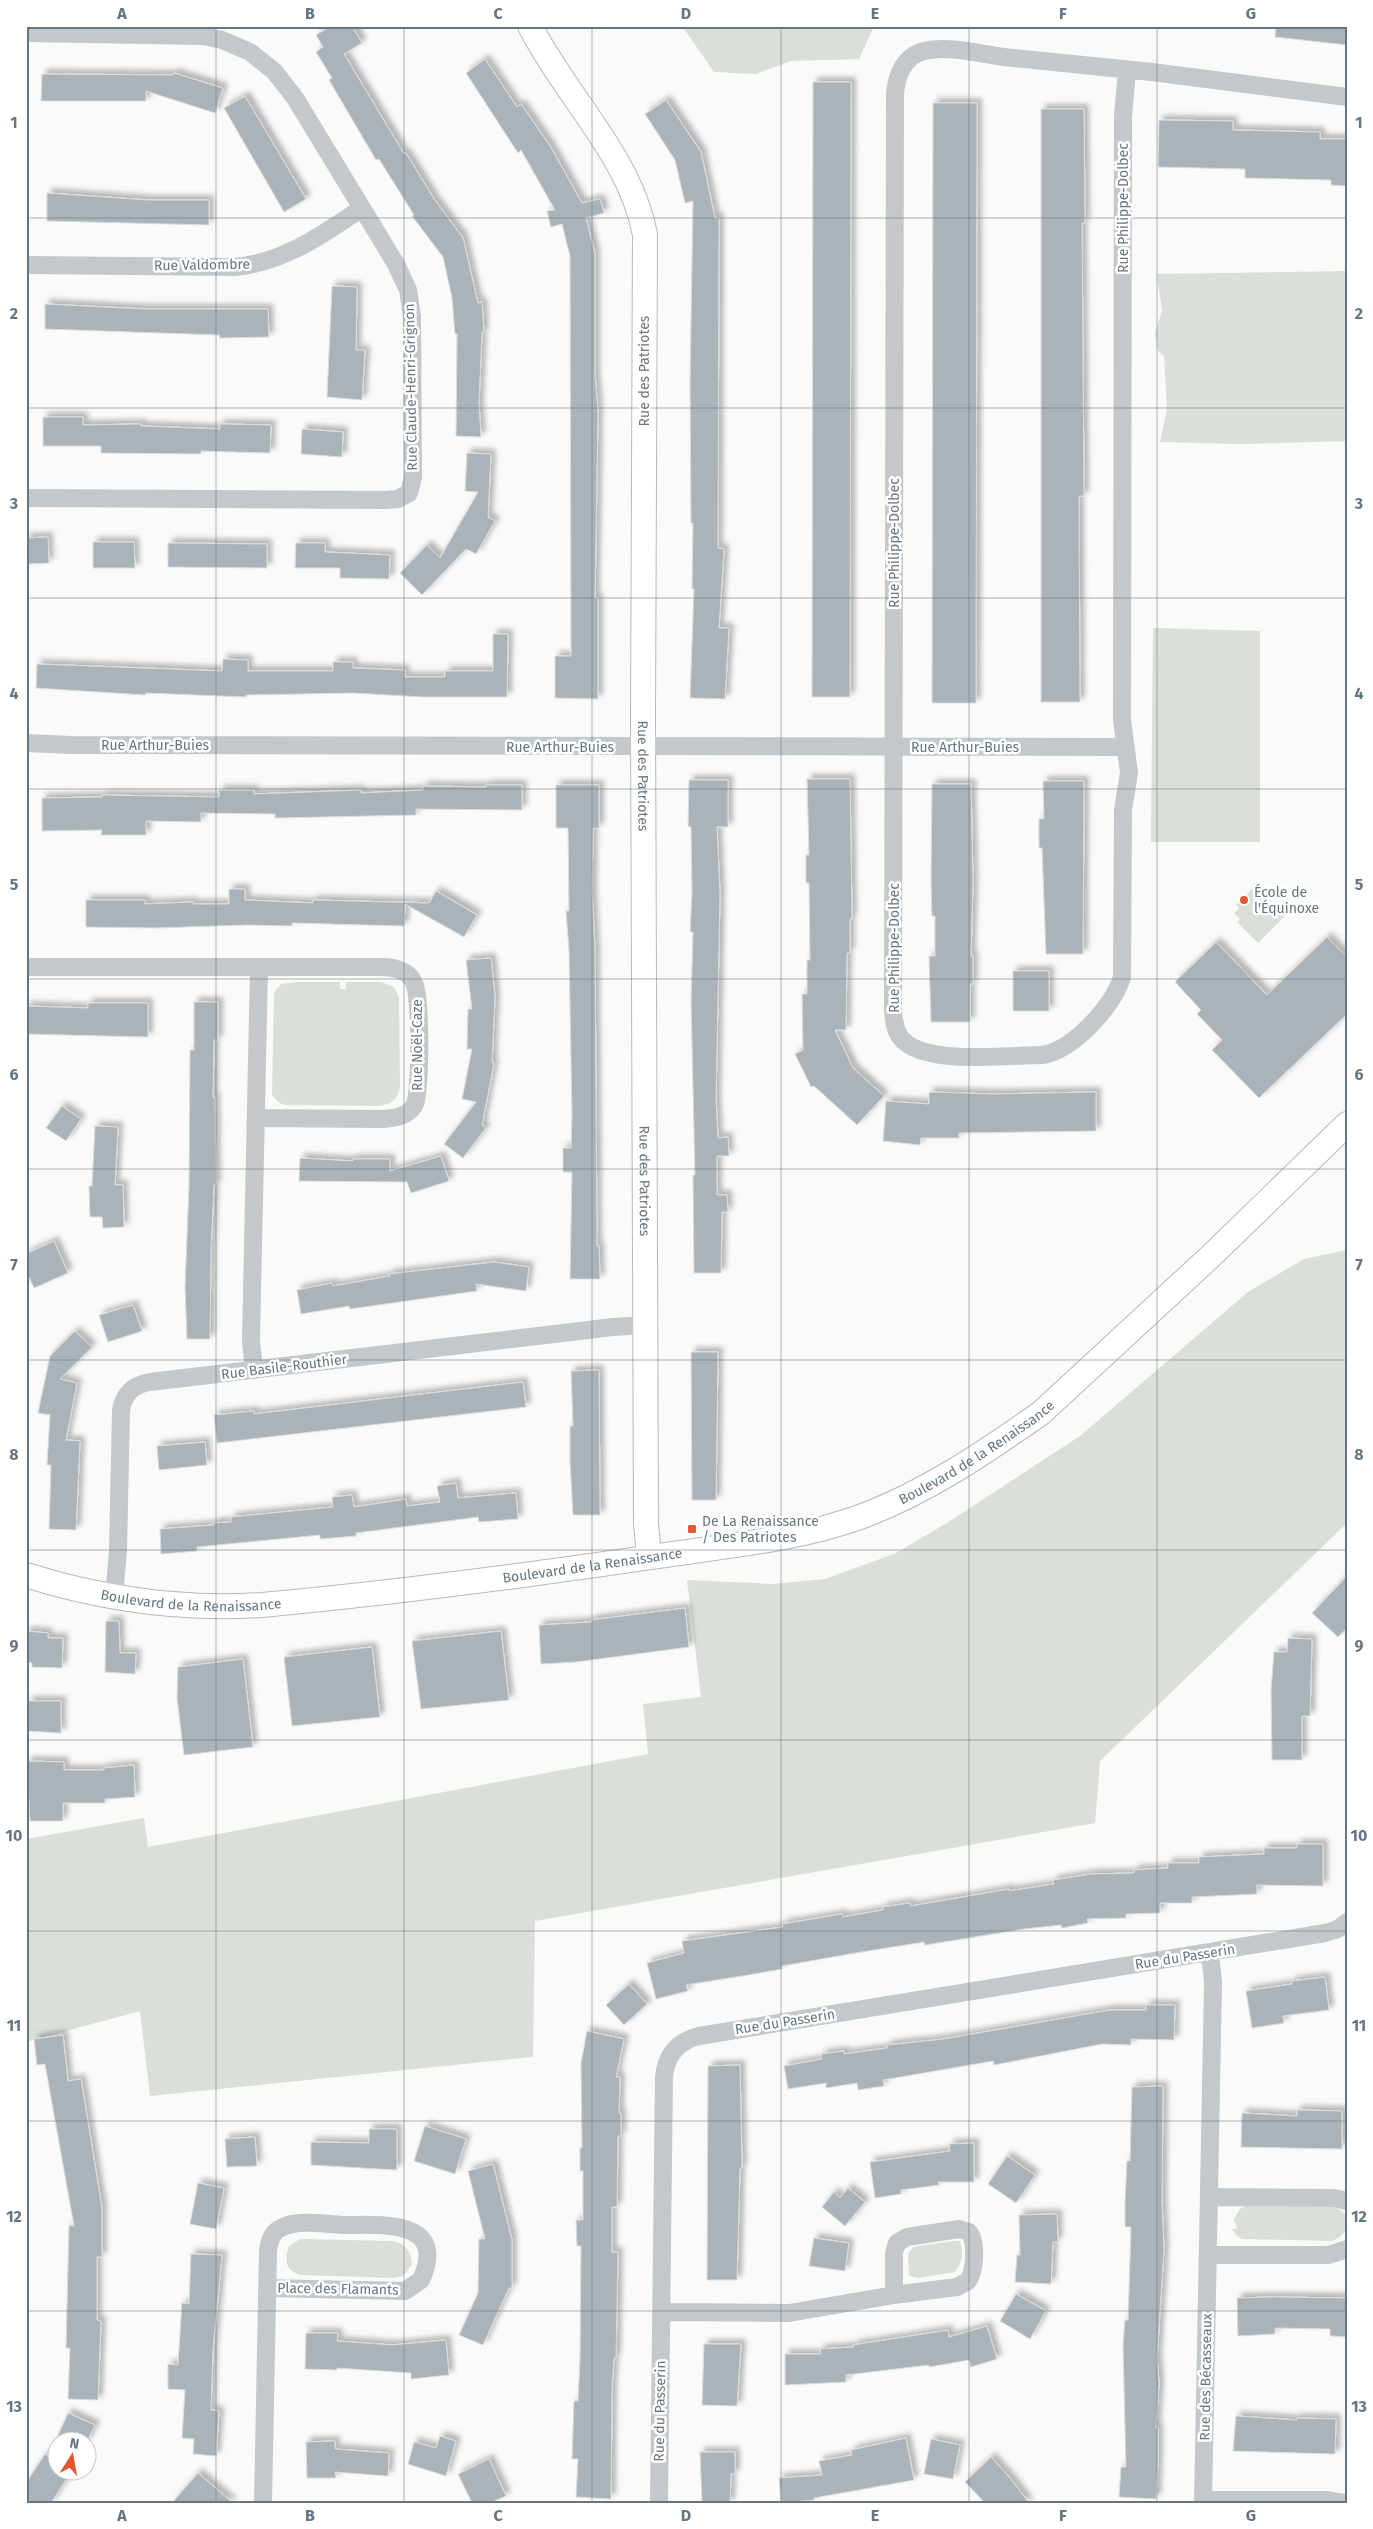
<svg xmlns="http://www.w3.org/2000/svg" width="1373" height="2529" viewBox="0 0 1373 2529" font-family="'Fira Sans',sans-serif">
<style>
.green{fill:#dadfd7}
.building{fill:#aab3b9;stroke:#dcdcda;filter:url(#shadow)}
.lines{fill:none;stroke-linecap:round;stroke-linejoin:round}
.secondary-casing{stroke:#b3babf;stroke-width:26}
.street{stroke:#c3c8cc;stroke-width:18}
.secondary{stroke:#fff;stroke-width:24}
.grid{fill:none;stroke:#657683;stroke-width:1;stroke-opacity:0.55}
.poi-dot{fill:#e4572e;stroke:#fff;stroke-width:2}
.labels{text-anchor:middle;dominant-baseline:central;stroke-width:5;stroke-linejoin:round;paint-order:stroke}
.street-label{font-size:14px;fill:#657683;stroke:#fff}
.poi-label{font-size:14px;fill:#657683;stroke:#fff;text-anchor:start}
.neatline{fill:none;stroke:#657683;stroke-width:2}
.grid-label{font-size:16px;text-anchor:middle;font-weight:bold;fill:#657683}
</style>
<defs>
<filter id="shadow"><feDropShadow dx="4.5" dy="-4.5" stdDeviation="2.5" flood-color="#0004"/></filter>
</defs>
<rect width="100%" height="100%" fill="#fafaf8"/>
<path class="green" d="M682 26H874L859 59 791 61 756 74 714 72Z
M1347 271V441L1242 444 1160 442 1167 410 1164 356 1158 351 1155 333 1162 311 1157 274Z
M1153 628 1260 631V842H1151Z
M1255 886 1285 916 1258 943 1237 922 1240 919 1234 913 1239 908 1236 905Z
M297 982H340V989H346V982H381L394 987 399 997 400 1088C397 1101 389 1105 377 1106L286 1105 279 1103 272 1095 274 993 281 984Z
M1347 1250V1523L1100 1761 1095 1823 535 1921 533 2057 150 2096 140 2011 26 2042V1839L144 1818 148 1847 648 1754 643 1704 701 1697 687 1580 772 1584 825 1579 894 1554 947 1523 1080 1436 1248 1292 1304 1259Z
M1245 2206 1336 2207 1347 2216C1347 2229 1345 2236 1332 2241L1242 2239 1237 2236 1232 2229H1237L1235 2221H1233L1240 2209Z
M300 2239 393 2241C405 2244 412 2252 412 2265L403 2276 394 2278 300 2275C285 2270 284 2260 289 2246Z
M954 2241H960C964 2253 962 2263 955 2272L918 2278 909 2276 908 2254 913 2247Z"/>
<path class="building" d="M331 26H352L362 43 344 54 404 154 406 153 434 199 463 238 478 303 482 302 484 332H482L479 403 481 437 456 436 457 334H455L452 298 443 257 412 216 414 215 379 159 376 160 329 80 332 78 316 52 323 47 316 35Z
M1276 26H1347V45L1275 37Z
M485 59 517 107 521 104 550 146 582 203 600 199 604 213 586 218 595 254V374L598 412 595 598H598V699L555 698V656H571L570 256 562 224 551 227 547 211 555 210 521 150 518 153 466 73Z
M174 73 223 88 215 113 146 91V101H41L42 74 173 75Z
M813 82H851L850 697H812Z
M245 96 306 199 284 212 224 108Z
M666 100 701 152 715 218H719L718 548 724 549 719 628H729L725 699 690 698 694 589H692L693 523H691L690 382 693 201 685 203 675 160 645 114Z
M933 103H977L976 703H932Z
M1041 109H1084L1085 223H1082L1084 496H1079L1080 702H1041Z
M1159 120 1233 121V130L1320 132V139H1347V186L1331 185V180L1245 178V169L1158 167Z
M47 193 148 200H209V225L47 221Z
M332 286 357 287 356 350H365L362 400 327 397Z
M45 304 145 309H268L269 337 220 338 219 335 45 329Z
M43 417H83V425L141 424V426L220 429V424L271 425 270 453 201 451V454L101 453V446H43Z
M302 429 343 432 342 457 301 454Z
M467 453 491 454 488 517 495 521 476 554 466 549 422 595 400 573 427 545 440 558 478 492 465 491Z
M48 537 49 563 26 564V538Z
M93 542H134L135 568H93Z
M168 543 267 544V568L168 567Z
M296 543H325V552L390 555 389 579 340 578V568H295Z
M493 634H508L507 697H423L353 693 246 695V697L146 693 145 695 36 688 37 664 222 671 223 659 248 660V671H333V662H353V668L405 670V677H445V671H493Z
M807 779H850L852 919H850V953H847L846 1030H835L853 1068 884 1096 857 1125 814 1086 811 1087 795 1054 803 1050 802 994H807V960H810L809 883H806V855H809Z
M689 780H728V827H717L720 893 716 1099 718 1138 728 1137 729 1156H717V1195H727L728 1212H722L721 1273H694L693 1175H695L691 1001 693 932H690L692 893 691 827 688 826Z
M1043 781H1084L1083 954H1046L1042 848H1039V819H1044Z
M932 784H971L973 881 971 956H973V984H970V1022H931L929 956H935V916H932L931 881Z
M486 785H522V810L416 809V815L275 818V814L201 813V822L146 821V835H101L102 830 42 831V798L102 797V795L219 797V790H254V794L361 790V793L423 790V786L486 787Z
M556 785H599V828H593L592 892 595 949 597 1246H599L600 1279H570L572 1172H563V1148H571L572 1116 569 950 566 911H569L568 828H556Z
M229 889H245V900L313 903V900L429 903 436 891 477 915 464 937 405 904 404 926 292 923V926L246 925 156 928 86 927V900H145V904L193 902V904H229Z
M1327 937 1347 957V1014L1259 1098 1212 1050 1222 1040 1197 1014 1201 1010 1175 982 1216 942 1267 995Z
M491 958 495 996 492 1063H494L482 1125 486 1128 463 1158 444 1144 476 1102 462 1099 472 1049H467L468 1009H472L466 960Z
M1013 971H1049V1011H1013Z
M194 1002H218V1040H214L213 1097H215L216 1185H214L211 1250 210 1339H187L185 1287 189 1186 190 1050H194Z
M88 1003H148V1037L26 1034V1006L88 1008Z
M929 1092 992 1094 1096 1092V1131L959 1133V1138H921L920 1145 883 1141 886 1101 929 1104Z
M62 1106 81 1119 66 1141 46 1128Z
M95 1126 118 1127 115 1185H123L124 1227 103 1228 102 1217H90L89 1186H92Z
M441 1156 449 1181 411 1193 407 1182 299 1181 300 1158 353 1161V1159H390V1171Z
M54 1241 68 1273 34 1288 26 1271V1254Z
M494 1262 529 1267 526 1291 476 1284 477 1291 350 1309 349 1306 301 1314 297 1290 332 1283 333 1286 390 1276 389 1274Z
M133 1305 142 1331 108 1342 99 1315Z
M75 1331 92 1347 60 1379 77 1383 66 1440 80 1441 76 1530 49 1529 51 1465H47L50 1415 38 1413 50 1356Z
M691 1352H718L716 1500H692Z
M599 1370 600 1515H573L570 1462V1426H573L571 1371Z
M523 1382 526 1407 217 1443 214 1415 254 1411V1414Z
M205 1442 207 1465 159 1470 157 1446Z
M456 1483 458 1498 516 1493 518 1519 479 1522 478 1517 356 1533V1536L320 1539V1535L197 1547V1551L161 1554 160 1529 213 1525V1523L231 1522V1517L333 1507 332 1497 352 1495 354 1507 406 1499 407 1506 440 1502 437 1486Z
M1347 1576V1628L1338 1637 1312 1613Z
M685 1608 689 1647 576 1662 541 1664 539 1625 592 1622 591 1620Z
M106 1621H119L120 1653H136L135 1674 105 1672Z
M26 1631 48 1633V1638H63L62 1668 32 1667V1663L26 1662Z
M501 1631 509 1700 421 1709 412 1641Z
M1288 1638 1312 1639 1310 1716H1302V1760H1272L1271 1690 1274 1652H1287Z
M372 1647 380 1717 292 1726 284 1657Z
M243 1659 253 1747 184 1755 177 1698 178 1667Z
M28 1701H61V1733L28 1731Z
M27 1761 64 1762V1770H104V1768L134 1765 135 1797 105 1799V1803H63V1821H30Z
M1297 1844H1323V1886L1257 1885V1894L1192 1897V1903H1160V1913L1126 1914V1918L1087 1919 1088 1923 1062 1928 1061 1925 1024 1929 925 1945 924 1942 855 1953 782 1966V1969L748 1975 686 1985 688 1991 656 1999 647 1963 684 1953 682 1941 783 1927 782 1924 842 1914 843 1917 883 1910V1907L910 1903 911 1906 1009 1889V1891L1054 1884 1053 1880 1092 1874 1134 1873V1870L1168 1868V1863H1199V1857L1264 1854V1848H1297Z
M1325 1977 1329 2010 1283 2016 1284 2023 1252 2028 1246 1991 1292 1984V1981Z
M629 1984 647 2004 624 2025 606 2005Z
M1146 2005H1175L1174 2040 1131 2039V2045L1102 2044 994 2065 993 2061 883 2080 884 2086 858 2090 857 2083 826 2088V2083L788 2089 784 2066 822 2059 821 2054 844 2051V2054L887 2048V2045L944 2039 1110 2010H1146Z
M587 2031 624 2039 616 2077H620L619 2113H621V2136H618L617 2207H612V2252H618L616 2358H614L612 2389 611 2499 576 2497 578 2459H572L574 2401H578L580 2358 581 2246H577L576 2220H583V2171H580V2148H582L581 2063Z
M63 2035 68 2081 81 2079 102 2208V2257H97V2320L101 2321 98 2400 68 2399 70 2348H66L69 2225 74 2226 45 2064 37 2065 34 2039Z
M740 2065 742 2168H740L737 2280H707L708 2066Z
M1163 2086 1162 2201 1164 2249 1157 2358 1159 2383 1156 2428H1158V2460L1156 2499 1119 2497 1121 2467H1126L1123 2345 1125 2320H1128L1131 2227H1125V2202L1127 2161H1130L1132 2087Z
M1297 2110 1342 2111V2149L1241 2147 1242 2113 1297 2116Z
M425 2126 466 2139 455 2174 414 2161Z
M369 2129H397V2170L311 2165V2142L369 2143Z
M255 2137 257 2166 227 2167 225 2139Z
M974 2143V2182H938L939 2185 901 2190V2194L875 2198 870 2162 950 2151 949 2144Z
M1007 2156 1035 2175 1016 2203 988 2184Z
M493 2164 512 2240V2288H509L483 2345 459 2335 478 2293 479 2239H485L468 2171Z
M198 2183 224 2188 216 2229 190 2224Z
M848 2188 865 2202 845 2226 822 2207 834 2192 840 2198Z
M1057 2214 1058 2242H1053L1051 2284 1015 2282 1017 2255H1020L1019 2215Z
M814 2238 849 2243 845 2271 809 2266Z
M191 2254 222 2255 213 2349 211 2410 219 2411 216 2456 193 2454 194 2439 182 2438 185 2390 168 2389V2364L178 2365 182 2303 189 2304Z
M1016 2294 1046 2311 1030 2339 1000 2321Z
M1273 2297 1347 2298V2337L1330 2336V2329L1275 2328V2334L1238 2336 1237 2298Z
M987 2326 997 2359 971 2367 969 2360 929 2367V2365L846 2375V2382L785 2385V2354H821L820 2349 854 2347 853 2345 948 2330 949 2337Z
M306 2333H338L337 2341 392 2345 446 2340 449 2375 411 2379V2373L337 2368V2370L305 2369Z
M704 2344H741L737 2406 702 2405Z
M68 2413 95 2425 87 2442H55Z
M1236 2416 1297 2420V2418L1336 2419 1335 2454 1233 2451Z
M440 2436 456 2441 446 2476 408 2464 414 2442 436 2448Z
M906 2438 914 2480 814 2498V2500L781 2503 779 2478 822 2475 819 2461 852 2455 851 2450Z
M931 2439 960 2445 953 2479 924 2474Z
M335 2441V2449L389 2453 388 2476 335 2472 336 2478H307L306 2442Z
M700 2452H735V2474H731L730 2503H702Z
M45 2454 58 2462V2472H71L51 2503H26V2483Z
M991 2457 1010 2478 1029 2503H985L965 2482Z
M489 2459 506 2496 490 2503H472L458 2474Z
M198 2473 233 2503H172Z"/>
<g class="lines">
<defs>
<g id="secondary">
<path id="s1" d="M530 26C566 97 631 157 645 235L643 716 646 1523 649 1557"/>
<path id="s2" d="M26 1575C102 1599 182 1610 262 1605 392 1593 522 1576 652 1557 722 1546 793 1541 860 1517 925 1493 984 1453 1041 1413L1212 1255 1347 1124"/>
</g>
</defs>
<use href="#secondary" class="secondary-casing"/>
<path class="street" d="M26 33 204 36 222 40 250 52 274 71 295 98 396 264 408 290 412 316 413 477 409 493 398 499 386 500 26 498
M1127 70 1123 117 1122 720 1129 773 1123 810 1122 977C1114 1006 1072 1051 1042 1055 1007 1055 923 1066 901 1038 894 1030 894 1019 893 1009L895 95C896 76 904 56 924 51 949 45 980 54 1004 57 1053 62 1103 67 1152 72L1347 97
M26 265 234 267C283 263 322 235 362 208
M26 743 72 745 1125 747
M26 967H385C397 968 409 971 414 983 421 996 421 1095 414 1106 406 1117 395 1118 383 1119L256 1118
M254 1370 251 1340 259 968
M114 1596 118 1551 121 1410C124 1393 133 1385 150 1382L613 1327 647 1325
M1210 2197 1334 2198 1347 2201
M959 2229 969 2232C977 2242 975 2271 968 2281L957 2287 894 2295V2253L897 2243 907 2237Z
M1209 2255H1329L1347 2249
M663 2312 789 2313 894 2295
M1204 2500H1328L1344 2503
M263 2503 268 2250C270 2240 272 2232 281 2228 297 2219 324 2224 342 2225 379 2225 449 2218 421 2280L405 2291 267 2288
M659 2503 664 2077C666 2055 678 2041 699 2036L1325 1933 1338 1929 1347 1922
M1203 2503 1213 1983 1210 1953"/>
<use href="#secondary" class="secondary"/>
</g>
<path class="grid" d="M216 26V2503M404 26V2503M592 26V2503M781 26V2503M969 26V2503M1157 26V2503M26 218H1347M26 408H1347M26 598H1347M26 789H1347M26 979H1347M26 1169H1347M26 1360H1347M26 1550H1347M26 1740H1347M26 1931H1347M26 2121H1347M26 2311H1347"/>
<g class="poi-dot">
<circle cx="1244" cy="900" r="5"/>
<rect x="687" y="1524" width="10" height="10" rx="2.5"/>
</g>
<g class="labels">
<g class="street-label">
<text transform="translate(1123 208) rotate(-90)">Rue Philippe-Dolbec</text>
<text transform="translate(202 265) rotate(-1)">Rue Valdombre</text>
<text transform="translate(644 371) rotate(-90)">Rue des Patriotes</text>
<text transform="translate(411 387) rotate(-91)">Rue Claude-Henri-Grignon</text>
<text transform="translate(894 543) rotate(-90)">Rue Philippe-Dolbec</text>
<text x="155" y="745">Rue Arthur-Buies</text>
<text x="560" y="747">Rue Arthur-Buies</text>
<text x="965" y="747">Rue Arthur-Buies</text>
<text stroke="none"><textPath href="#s1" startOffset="781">Rue des Patriotes</textPath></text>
<text transform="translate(894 948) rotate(-90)">Rue Philippe-Dolbec</text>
<text transform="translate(417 1045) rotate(-90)">Rue Noël-Caze</text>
<text stroke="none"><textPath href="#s1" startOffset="1186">Rue des Patriotes</textPath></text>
<text transform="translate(284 1367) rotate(-7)">Rue Basile-Routhier</text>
<text stroke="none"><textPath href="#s2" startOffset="978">Boulevard de la Renaissance</textPath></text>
<text stroke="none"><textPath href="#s2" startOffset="572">Boulevard de la Renaissance</textPath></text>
<text stroke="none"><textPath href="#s2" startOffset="168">Boulevard de la Renaissance</textPath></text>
<text transform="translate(1185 1957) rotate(-9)">Rue du Passerin</text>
<text transform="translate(785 2022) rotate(-9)">Rue du Passerin</text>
<text transform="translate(338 2289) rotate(1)">Place des Flamants</text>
<text transform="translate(1206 2377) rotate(-89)">Rue des Bécasseaux</text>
<text transform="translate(660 2411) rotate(-89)">Rue du Passerin</text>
</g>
<g class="poi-label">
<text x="1254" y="892">École de<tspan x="1254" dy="16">l'Équinoxe</tspan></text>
<text x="702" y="1521">De La Renaissance<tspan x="702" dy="16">/ Des Patriotes</tspan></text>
</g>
</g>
<rect width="1373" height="2529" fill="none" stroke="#ffffff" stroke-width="55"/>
<g transform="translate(72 2456) rotate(11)"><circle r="24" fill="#ffffff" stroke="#c1c8cd"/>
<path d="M0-4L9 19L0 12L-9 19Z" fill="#e4572e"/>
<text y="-8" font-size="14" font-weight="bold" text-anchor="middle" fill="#657683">N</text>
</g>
<rect x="28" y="28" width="1318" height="2474" class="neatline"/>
<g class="grid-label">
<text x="122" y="19">A</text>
<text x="310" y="19">B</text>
<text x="498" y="19">C</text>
<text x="686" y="19">D</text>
<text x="875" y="19">E</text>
<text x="1063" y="19">F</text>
<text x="1251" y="19">G</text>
<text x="14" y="128">1</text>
<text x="1359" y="128">1</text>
<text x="14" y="319">2</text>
<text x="1359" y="319">2</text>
<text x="14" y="509">3</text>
<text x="1359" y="509">3</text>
<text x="14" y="699">4</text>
<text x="1359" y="699">4</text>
<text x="14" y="890">5</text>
<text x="1359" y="890">5</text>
<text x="14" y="1080">6</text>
<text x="1359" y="1080">6</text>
<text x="14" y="1270">7</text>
<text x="1359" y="1270">7</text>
<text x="14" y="1460">8</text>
<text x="1359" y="1460">8</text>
<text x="14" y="1651">9</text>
<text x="1359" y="1651">9</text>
<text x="14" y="1841">10</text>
<text x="1359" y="1841">10</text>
<text x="14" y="2031">11</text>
<text x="1359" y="2031">11</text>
<text x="14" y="2222">12</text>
<text x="1359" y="2222">12</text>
<text x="14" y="2412">13</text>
<text x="1359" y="2412">13</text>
<text x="122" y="2521">A</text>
<text x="310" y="2521">B</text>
<text x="498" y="2521">C</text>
<text x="686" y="2521">D</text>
<text x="875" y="2521">E</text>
<text x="1063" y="2521">F</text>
<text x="1251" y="2521">G</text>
</g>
</svg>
